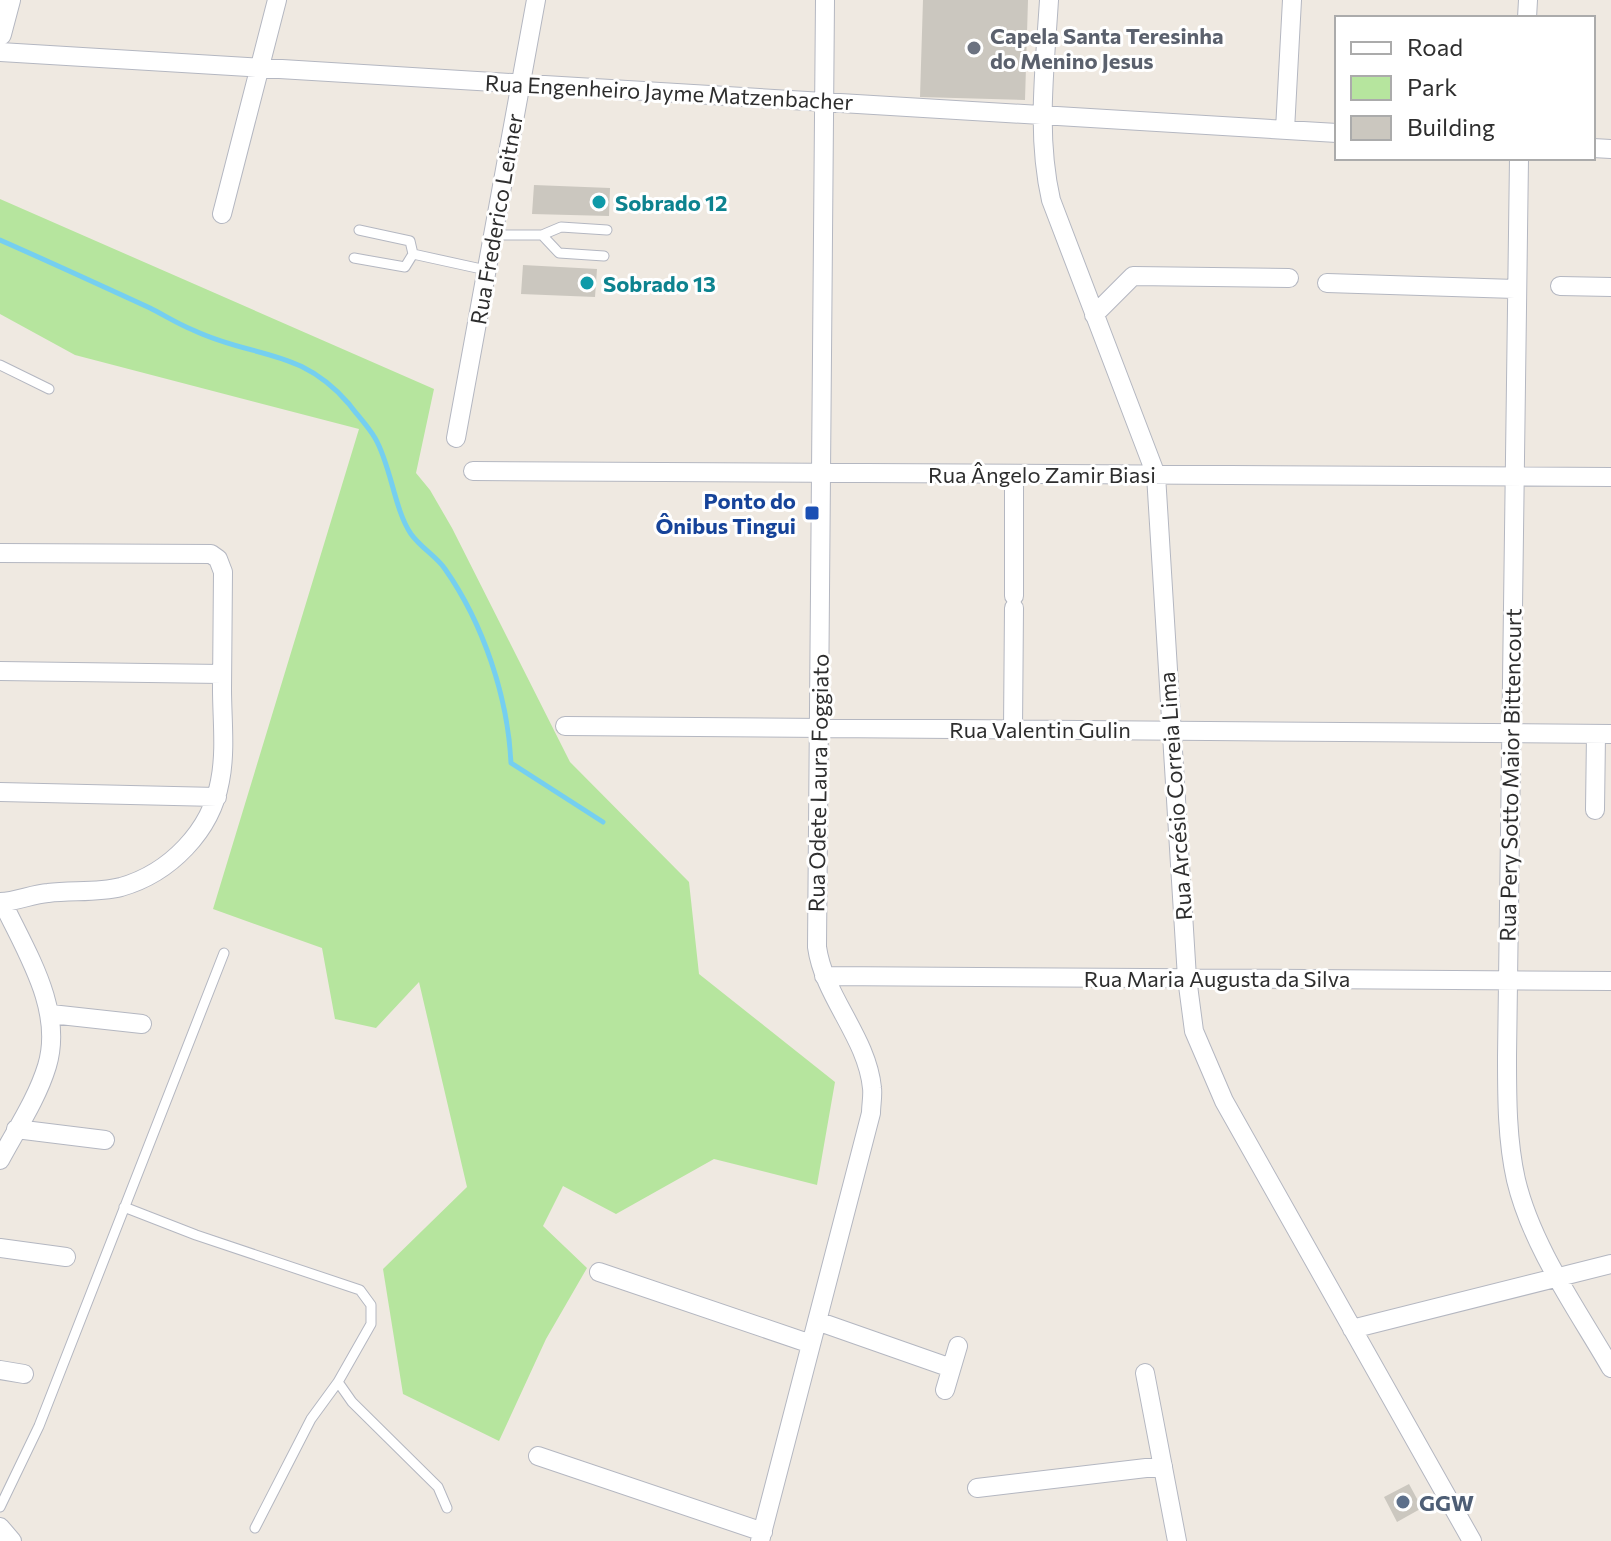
<svg xmlns="http://www.w3.org/2000/svg" width="1611" height="1541" viewBox="0 0 1611 1541" font-family="Commissioner,sans-serif">
<style>
.green{fill:#b6e59e}
.lines{fill:none;stroke-linecap:round;stroke-linejoin:round}
.stream{stroke:#75cff0;stroke-width:5}
.building{fill:#cbc7bf}
.service-casing{stroke:#b4b7c1;stroke-width:11}
.minor-casing{stroke:#b4b7c1;stroke-width:20}
.tertiary-casing{stroke:#b4b7c1;stroke-width:24}
.service{stroke:#fff;stroke-width:9}
.minor{stroke:#fff;stroke-width:18}
.tertiary{stroke:#fff;stroke-width:22}
.worship-dot{fill:#6b7280;stroke:#fff;stroke-width:3}
.culture-dot{fill:#0f9aa8;stroke:#fff;stroke-width:3}
.transit-dot{fill:#1a4fb4;stroke:#fff;stroke-width:3}
.service-dot{fill:#5c6f8a;stroke:#fff;stroke-width:3}
.labels{text-anchor:middle;dominant-baseline:central;stroke-width:6;stroke-linejoin:round;paint-order:stroke}
.worship-label{font-size:22px;font-weight:bold;fill:#5b616d;stroke:#fff;text-anchor:start}
.street-label{font-size:22px;fill:#2e2e2e;stroke:#fff}
.culture-label{font-size:22px;font-weight:bold;fill:#0d838f;stroke:#fff;text-anchor:start}
.transit-label{font-size:22px;font-weight:bold;fill:#164399;stroke:#fff;text-anchor:end}
.service-label{font-size:22px;font-weight:bold;fill:#4e5e75;stroke:#fff;text-anchor:start}
</style>
<rect width="100%" height="100%" fill="#efe9e1"/>
<path class="green" d="M0 199 434 389 416 473 430 490 452 528 570 762 689 882 699 974 835 1082 817 1185 714 1159 616 1214 563 1186 543 1226 587 1268 546 1339 499 1441 403 1394 383 1269 467 1187 419 982 376 1028 335 1019 322 948 213 909 359 429 75 355 0 314Z"/>
<g class="lines">
<path class="stream" d="M0 240C50 262 100 285 150 308 164 315 178 324 193 330 254 359 300 347 349 404 357 415 368 426 375 438 391 465 394 509 411 534 421 548 436 556 445 569 483 623 508 697 511 763L603 822"/>
</g>
<path class="building" d="M923 0H1028L1025 100 920 97Z
M534 185 610 188 609 216 532 214Z
M523 265 597 269 595 297 521 294Z
M1409 1484 1422 1508 1397 1522 1384 1497Z"/>
<g class="lines">
<defs>
<path id="service" d="M493 235H542
M413 254 486 270
M604 256 559 253 542 235 561 227 607 230
M354 258 405 267 413 254 410 241 359 230
M0 365 49 389
M124 1207 196 1235 360 1290 371 1305V1324L338 1382 352 1402 438 1487 447 1508
M0 1507 39 1426 224 953
M255 1528 311 1419 338 1382"/>
<path id="minor" d="M1049 0C1045 67 1036 134 1051 200L1156 475 1187 978 1194 1031 1224 1101 1472 1541
M1527 18 1528 0
M0 52 1337 133
M1285 130 1292 0
M1593 148 1611 149
M1519 158 1507 1057C1507 1098 1507 1140 1516 1180 1532 1247 1577 1309 1611 1368
M222 214 277 0
M1327 283 1515 289
M1560 286 1611 287
M1094 315 1133 276 1289 278
M456 438 536 0
M473 471 1611 477
M0 553 211 554 218 559 223 572C223 611 222 650 222 689 222 719 226 751 220 781 211 831 170 873 121 887 97 893 72 890 48 893 32 894 16 902 0 902
M1014 596V474
M0 671 222 674
M565 726 1611 734
M1013 729 1014 608
M0 792 217 797
M1595 810 1596 734
M824 976 1611 981
M51 1014 142 1024
M16 1129 105 1140
M0 1160C16 1130 37 1099 47 1066 64 1010 26 952 3 903
M0 1248 66 1257
M599 1272 811 1344
M817 1321 951 1368
M1352 1329 1611 1264
M0 1370 24 1374
M1145 1373 1177 1541
M945 1390 958 1346
M538 1456 763 1532
M977 1488 1163 1466
M0 1527 12 1541
M760 1541 871 1113C871 1105 873 1096 872 1088 867 1037 824 997 817 947L825 0"/>
<path id="tertiary" d="M0 34 9 0"/>
</defs>
<use href="#service" class="service-casing"/>
<use href="#minor" class="minor-casing"/>
<use href="#tertiary" class="tertiary-casing"/>
<use href="#service" class="service"/>
<use href="#minor" class="minor"/>
<use href="#tertiary" class="tertiary"/>
</g>
<circle class="worship-dot" cx="974" cy="48" r="8"/>
<g class="culture-dot">
<circle cx="599" cy="202" r="8"/>
<circle cx="587" cy="283" r="8"/>
</g>
<rect class="transit-dot" x="804" y="505" width="16" height="16" rx="4"/>
<circle class="service-dot" cx="1403" cy="1502" r="8"/>
<g class="labels">
<g class="worship-label">
<text x="990" y="35">Capela Santa Teresinha<tspan x="990" dy="25">do Menino Jesus</tspan></text>
</g>
<g class="street-label">
<text transform="translate(669 92) rotate(3)">Rua Engenheiro Jayme Matzenbacher</text>
<text transform="translate(496 219) rotate(-80)">Rua Frederico Leitner</text>
<text x="1042" y="474">Rua Ângelo Zamir Biasi</text>
<text x="1040" y="729">Rua Valentin Gulin</text>
<text transform="translate(1510 775) rotate(-89)">Rua Pery Sotto Maior Bittencourt</text>
<text transform="translate(818 783) rotate(-89)">Rua Odete Laura Foggiato</text>
<text transform="translate(1175 796) rotate(-94)">Rua Arcésio Correia Lima</text>
<text x="1217" y="978">Rua Maria Augusta da Silva</text>
</g>
<g class="culture-label">
<text x="615" y="202">Sobrado 12</text>
<text x="603" y="283">Sobrado 13</text>
</g>
<g class="transit-label">
<text x="796" y="500">Ponto do<tspan x="796" dy="25">Ônibus Tingui</tspan></text>
</g>
<g class="service-label">
<text x="1419" y="1502">GGW</text>
</g>
</g>
<rect x="1335" y="16" width="260" height="144" fill="#ffffff" stroke="#ababab" stroke-width="2"/>
<rect x="1351" y="42" width="40" height="12" fill="#ffffff" stroke="#ababab" stroke-width="2"/>
<text x="1407" y="56" font-size="24" fill="#2e2e2e">Road</text>
<rect x="1351" y="76" width="40" height="24" fill="#b6e59e" stroke="#ababab" stroke-width="2"/>
<text x="1407" y="96" font-size="24" fill="#2e2e2e">Park</text>
<rect x="1351" y="116" width="40" height="24" fill="#cbc7bf" stroke="#ababab" stroke-width="2"/>
<text x="1407" y="136" font-size="24" fill="#2e2e2e">Building</text>
</svg>
